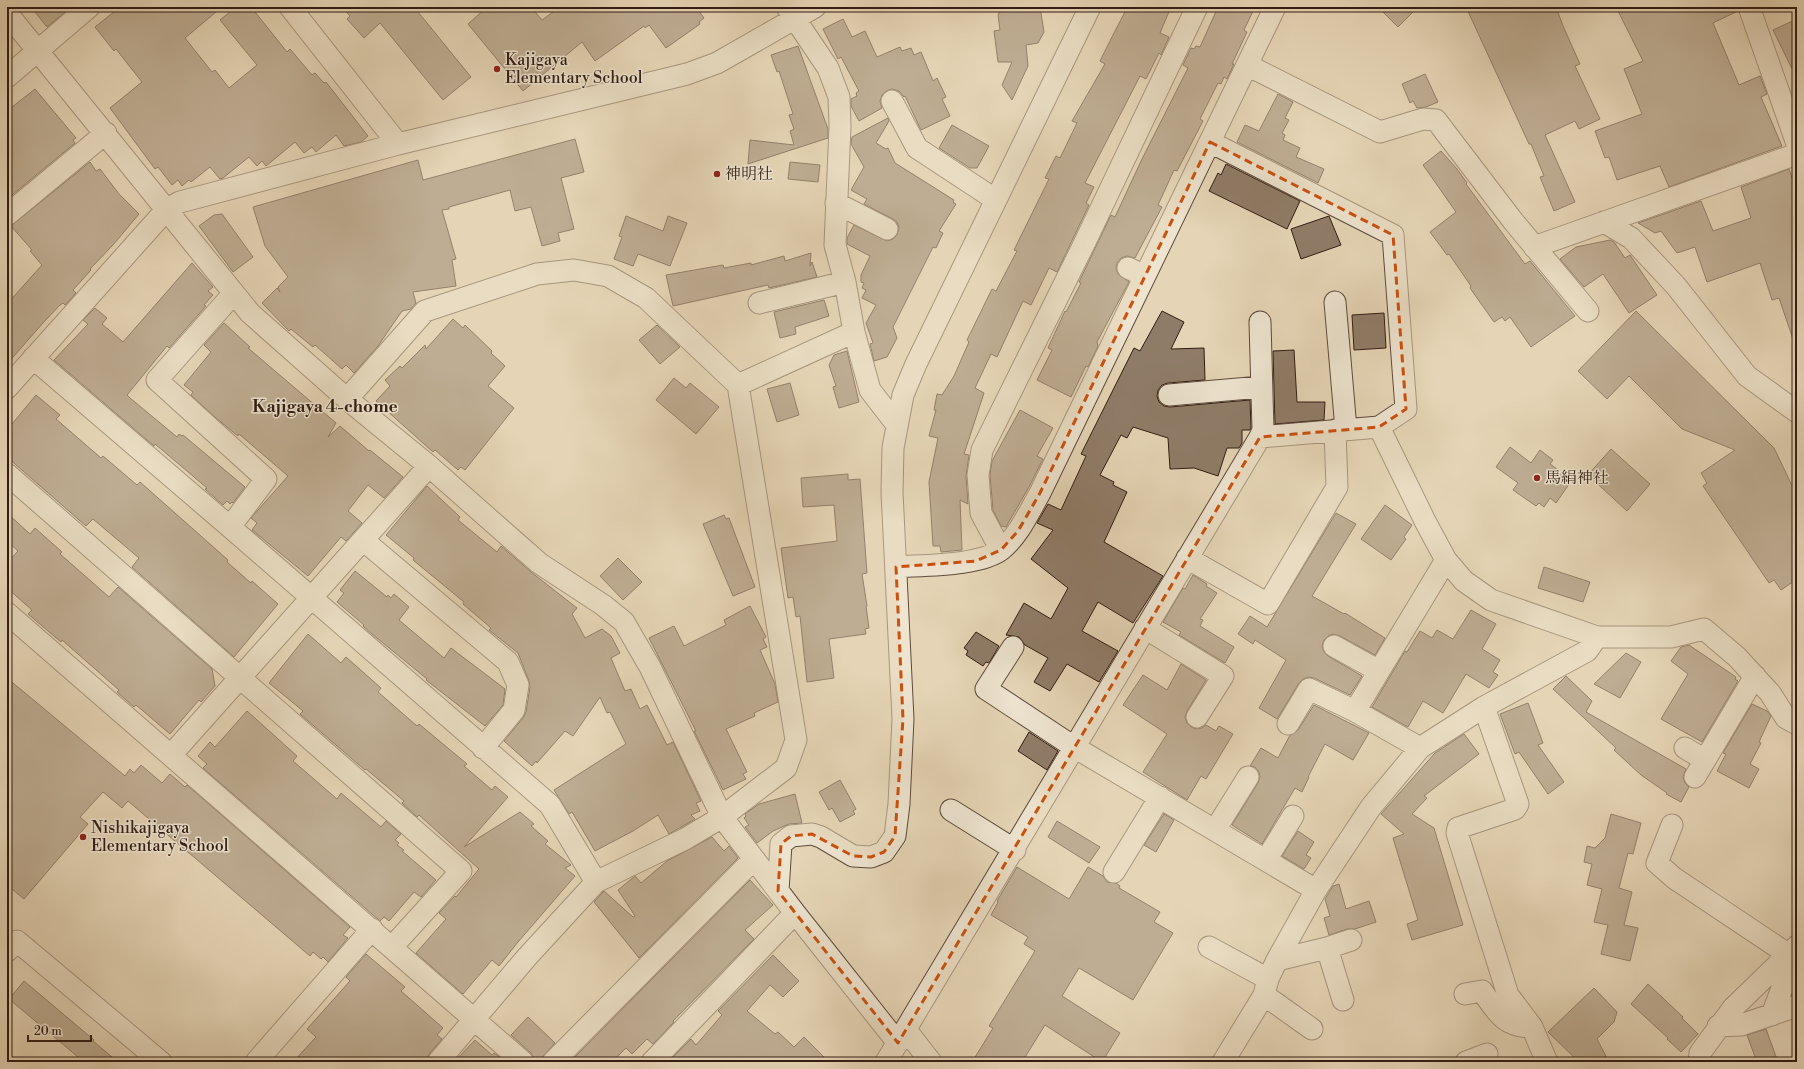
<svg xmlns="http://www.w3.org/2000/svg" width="1804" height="1069" viewBox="0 0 1804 1069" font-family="'Libre Bodoni','Noto Serif JP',serif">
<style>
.building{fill:#8f7c68;stroke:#311c13}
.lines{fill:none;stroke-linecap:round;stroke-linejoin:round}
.minor-casing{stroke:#5e4a3c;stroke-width:23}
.minor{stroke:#eee4d0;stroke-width:21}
.marked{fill:none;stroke:#cd500d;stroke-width:3;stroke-dasharray:8 5;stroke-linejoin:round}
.poi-dot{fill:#8f2418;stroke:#eee4d0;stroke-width:1.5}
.labels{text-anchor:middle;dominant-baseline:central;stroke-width:3;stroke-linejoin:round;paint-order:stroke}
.poi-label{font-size:16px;fill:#311c13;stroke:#eee4d0;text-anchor:start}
.neighbourhood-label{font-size:17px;font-weight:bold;fill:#311c13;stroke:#eee4d0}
</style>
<rect width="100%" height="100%" fill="#e5d5b6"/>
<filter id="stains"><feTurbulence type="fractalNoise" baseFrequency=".005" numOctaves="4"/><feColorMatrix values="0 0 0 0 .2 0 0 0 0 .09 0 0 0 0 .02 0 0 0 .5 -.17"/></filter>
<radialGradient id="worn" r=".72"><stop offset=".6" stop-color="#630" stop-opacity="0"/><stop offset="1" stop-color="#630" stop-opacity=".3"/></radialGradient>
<path class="building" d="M31 7H71L47 27Z
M120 7H222L185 38 212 72 215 70 229 88 257 65 220 20 236 7H251L287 52 290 49 312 75 315 73 324 83 326 82 368 136 361 142 344 146 336 135 316 152 312 147 304 153 295 142 266 166 262 161 257 166 249 157 223 178 220 179 210 167 191 182 189 180 182 186 178 180 172 185 158 167 155 169 110 108 142 82 116 49 114 51 95 27Z
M342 7H414L471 77 443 100 380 23 364 38 347 19 350 16Z
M487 7H531L542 20 560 7H696L704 18 699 22 700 24 666 48 649 25 645 28 644 26 595 61 582 42 523 91 468 24Z
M1002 7H1040L1044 32 1038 43 1026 45 1028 66 1012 100 1002 85 1012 62H998L994 31 1000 30 998 15Z
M1137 7H1171L1160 33 1169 37 1161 55 1159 53 1146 79 1140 76 1085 183 1094 187 1086 203 1089 205 1057 272 1049 268 1031 305 1023 301 997 357 991 354 975 388 984 393 964 454 969 455 966 476 968 504 960 500 962 550 941 552 940 546H933L929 482 938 438 929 436 936 410H934L937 394 942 395 954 376 969 342 967 340 992 289 996 291 1017 251 1014 250 1049 179 1045 178 1056 156 1060 158 1077 123 1072 121 1105 64 1100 61 1113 35 1127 8 1135 12Z
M1218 7H1255L1244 30 1247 32 1232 64H1234L1227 79 1224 77 1221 84 1218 83 1200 119 1203 121 1177 171 1174 170 1158 205 1162 207 1135 258 1127 256 1121 258 1117 263 1116 269 1118 274 1129 282 1097 342 1098 346 1088 367 1086 366 1071 397 1037 380 1052 350 1048 348 1065 311 1066 312 1081 283 1079 282 1111 215 1115 217 1142 159 1188 68 1183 65 1191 48 1194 49 1196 46 1200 47Z
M1378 7H1418L1398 27Z
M1466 7H1556L1563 26 1580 64 1575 66 1600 119 1579 129 1575 121 1545 135 1575 202 1554 211 1540 177 1544 176 1531 144H1529Z
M1616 7H1737L1738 11 1713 23 1739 85 1760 76 1767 94 1761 97 1782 146 1669 187 1660 166 1617 180 1609 157 1605 158 1595 131 1642 114 1624 69 1643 61Z
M843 19 852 37 865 31 877 57 900 47 902 51 911 48 914 55 921 52 933 81 937 78 946 97 942 99 950 116 921 130 905 96 904 97 899 91 892 89 886 91 882 95 880 101 882 108 859 121 851 106V99L857 96 856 93 859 91 841 57 838 59 823 29Z
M1797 19V79L1773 30Z
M798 46 828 129V138L748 164 750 140 794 145 790 131 794 129 789 115 793 114 779 71 777 72 771 55Z
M1425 74 1438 102 1426 107 1417 108 1413 101 1410 103 1402 84Z
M35 89 76 138 73 140 75 143 7 199V111Z
M1278 94 1293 102 1285 118 1289 120 1282 133 1285 135 1283 140 1300 148 1296 157 1324 169 1318 183 1237 142 1245 125 1259 131Z
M888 118 889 121 876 143 886 149 888 148 895 163 954 200 953 202 956 204 939 231 943 233 936 248 933 247 893 327 897 338 887 357 874 361 870 344 873 343 866 323 876 305 862 298 866 290 862 288 864 283 861 282V275L870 256 847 244V238L854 225 887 241 893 239 897 235 899 228 897 222 893 219 864 204 867 199 851 190 864 167 851 144 852 137Z
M952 125 989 146 977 168H970L939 148Z
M575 139 584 172 561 178 574 229 558 233 560 241 542 246 531 207 515 211 510 190 449 207V209L442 210 456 259 452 260 456 286 413 292 416 303 411 309 402 311 378 346 354 373 346 365 342 369 315 345 313 347 291 329 289 331 262 303 277 288 280 292 278 287 288 277 265 246 253 207 418 160 423 180Z
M1441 151 1457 169 1467 183 1466 184 1525 264 1530 261 1575 316 1531 347 1510 317 1505 321 1502 317 1494 322 1470 288 1471 286 1449 254 1447 255 1430 232 1456 212 1423 165Z
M90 162 96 171 100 169 119 194 139 214 113 245 90 269 91 270 73 290 76 293 65 305 63 303 59 306 43 323 7 364V304L42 265 30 251 32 250 11 226Z
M790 162 820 165 818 182 788 179Z
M1226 164 1300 201 1287 229 1209 191 1218 173 1221 175Z
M1789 169 1797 192V342H1794L1779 298 1772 300 1760 263 1707 282 1695 247 1677 253 1661 231 1655 233 1638 223 1701 201 1713 231 1751 218 1741 187Z
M222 214 253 257 233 272 199 226 214 215Z
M626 216 663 231 668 216 687 223 670 266 638 254 633 266 614 259 622 237 619 236Z
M1329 216 1341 245 1301 259 1291 229Z
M1610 240 1614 242 1625 258 1630 255 1657 295 1629 313 1603 274 1584 287 1560 259 1576 247Z
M811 253 810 266 812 262 817 277 769 288 768 285 673 306 666 275 723 265 724 268 751 263V265L784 256 785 261Z
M192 263 213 287 208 291 213 295 204 305 206 306 169 348 167 346 127 395 130 398 177 437 179 434 182 436 183 435 245 487 233 503 232 502 230 504 227 501 223 505 205 489 207 488 155 444 154 446 54 360 88 324 83 320 95 308 107 318 102 324 123 342Z
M824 300 829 316 795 327 796 334 780 338 774 312Z
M1162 311 1184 322 1171 349 1204 348 1205 380 1168 383 1162 385 1158 390 1157 396 1159 402 1164 406 1170 407 1250 400 1251 428 1250 430H1242V443L1239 448H1227L1218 476 1194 468 1170 469 1168 438 1133 427 1127 438 1121 435 1100 475 1114 482 1113 485 1127 492 1104 542 1163 576 1133 623 1098 602 1082 631 1118 651 1099 682 1067 664 1050 691 1034 682 1048 658 1025 645 1019 637 1006 635 1024 603 1051 619 1068 588 1031 559 1053 530 1037 523 1048 504 1061 510 1086 456 1081 454 1134 348 1140 351Z
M1636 311 1774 448 1797 496V579L1781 590 1774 580 1769 583 1703 486 1707 483 1701 473 1735 450 1682 429 1629 376 1607 399 1578 371Z
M1384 313 1386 348 1354 350 1352 315Z
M453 319 463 328 465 325 492 351 491 353 505 366 488 386 514 408 465 470 461 467 458 470 435 450 433 452 376 401 390 386 385 380 400 366 402 368 425 345 426 349Z
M224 323 250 347 248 348 336 423 328 437 340 426 369 451 370 450 403 477 384 498 368 485 348 511 362 523 346 541 341 537 308 576 252 530 257 523 251 518 288 476 239 434 238 436 216 418 191 395 193 392 184 385 211 352 204 345Z
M657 325 680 347 660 364 639 340Z
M1294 350 1297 402H1325L1324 420 1275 424 1273 351Z
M847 351 859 402 839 408 833 387 836 386 829 365 834 355Z
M674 378 686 388 690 383 719 407 696 434 656 400Z
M790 383 799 415 777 422 767 389Z
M36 395 60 415 56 419 101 458 103 456 137 485 140 482 228 560 227 562 251 583 252 581 278 604 234 657 132 567 139 558 93 519 86 526 7 457V430Z
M1020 410 1053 428 1037 456 1043 459 1029 487 1006 527 1001 526 993 510 990 475 992 461Z
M1510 447 1531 463 1540 450 1553 460 1550 464 1572 480 1556 503 1550 498 1544 507 1539 503 1536 506 1513 490 1518 483 1496 467Z
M1611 449 1650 484 1627 511 1588 475Z
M848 474V480L860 479 867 573 862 574 867 606H866L869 628 865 629 866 634 829 639 834 678 807 682 800 616 796 617 793 597 788 598 781 548 837 541 834 505 803 507 801 478Z
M427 486 460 517 458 520 497 552 501 546 531 572 577 608 572 614 585 638 602 629 611 636 620 653 611 658 625 691 631 689 640 709 647 705 667 745 673 742 701 801 696 803 700 811 691 815 695 819 669 834 658 815 633 831 595 851 572 812 569 814 554 790 626 744 610 712 607 713 600 697 573 736 565 731 537 763 536 761 532 766 504 741 523 718 526 712 530 687 529 681 518 653 489 630 491 628 463 604 464 602 413 560 414 558 386 535Z
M1385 505 1412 525 1404 537 1406 539 1391 560 1361 539Z
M7 513 30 534 35 528 62 552 60 554 109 597 118 587 212 669 215 686 201 702 199 700 170 734 136 705 134 707 117 692 119 690 62 640 61 642 28 614 32 610 7 588V563L18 551 7 541Z
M1336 513 1356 524 1312 596 1344 614 1345 613 1385 638 1375 655 1340 636 1333 634 1328 636 1324 640 1322 646 1324 652 1328 656 1362 676 1350 695 1314 678 1309 677 1303 679 1299 683 1277 719 1259 708 1286 660 1255 640 1253 644 1238 634 1250 616 1267 627Z
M724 515 726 519 729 518 755 587 733 596 703 524Z
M618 558 642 582 623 600 600 576Z
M1544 567 1590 582 1583 602 1538 588Z
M355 571 387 597 388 595 391 598 394 594 409 607 399 620 444 658 451 648 505 689 503 705 485 726 426 680 427 679 372 634 363 626 364 625 337 602 344 593 340 590Z
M1193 575 1207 584 1206 586 1217 593 1200 619 1203 620 1200 626 1234 647 1225 663 1179 635 1181 632 1163 622 1183 588 1185 589Z
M750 606 766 637 763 639 767 647 760 650 775 684 778 702 754 713 755 716 726 729 747 772 743 774 746 779 723 790 694 731H696L649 638 674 626 684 646 726 625 724 620Z
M1471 610 1496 624 1482 649 1500 660 1493 672 1498 675 1489 688 1466 674 1443 713 1423 701 1408 727 1372 707 1405 651 1407 652 1420 631 1432 638 1437 630 1453 639Z
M976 632 999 646 989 663 986 662 983 666 966 655 968 651 964 648Z
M308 634 341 663 346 657 381 688 378 692 417 726 419 724 467 764 464 766 492 790 495 786 508 797 464 847 520 812 534 824 531 826 548 841 545 844 571 865 565 868 575 876 518 942 499 966 492 960 463 994 416 953 446 919 439 913 455 896 456 897 479 869 419 815 417 817 402 803 404 801 366 769 365 770 300 714 303 711 269 683Z
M1689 645 1736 677 1735 679 1738 681 1702 742 1661 719 1688 674 1671 661 1681 647Z
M1626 653 1641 662 1620 698 1594 684Z
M1181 664 1206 680 1187 711 1185 717 1187 723 1191 727 1196 729 1202 728 1206 725 1216 731 1219 726 1233 734 1206 779 1201 776 1187 800 1143 772 1167 734 1123 705 1143 675 1167 690Z
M1566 676 1592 701 1586 712 1686 769 1683 777 1685 783 1689 787 1681 802 1666 794 1667 793 1641 775 1614 750 1616 748 1553 689Z
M7 678 125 776 130 769 134 773 141 765 162 783 170 774 185 787 187 785 350 927 343 935 348 938 328 962 323 957 321 959 313 952 310 956 128 801 122 808 103 792 80 817 88 824 24 899 7 885Z
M1528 703 1543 743 1538 745 1564 782 1548 794 1519 752 1515 754 1500 714Z
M1752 704 1767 711 1771 716 1759 742 1761 743 1750 764 1759 769 1749 788 1717 771 1726 754 1723 753Z
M1314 705 1369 733 1353 760 1325 744 1308 777H1309L1302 792 1295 788 1262 844 1232 825 1258 783 1260 777 1259 772 1255 767 1250 766 1261 748 1278 758 1290 735 1298 730Z
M247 711 297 756 293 761 337 799 341 793 381 827 386 821 401 834 395 840 399 843 397 845 404 850 402 851 436 880 421 897 414 892 389 921 384 917 380 921 203 768 207 764 198 756 210 742 215 747Z
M1029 732 1058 751 1047 770 1018 751Z
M1464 734 1479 754 1424 796 1427 798 1412 814 1434 828 1463 925 1412 940 1407 924 1418 920 1393 838 1404 834 1381 814 1435 753Z
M840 780 856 809 853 811 855 814 840 822 832 808 829 810 819 792Z
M795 794 802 823 789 824 773 831 757 843 745 827 749 825 744 818 746 816 745 814 759 804Z
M1164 814 1174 820 1156 852 1144 845Z
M1611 814 1641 823 1633 854 1628 853 1619 888 1632 892 1624 925 1638 928 1630 961 1601 954 1608 925 1594 922 1602 889 1587 885 1592 864 1584 862 1587 846 1595 848 1605 838Z
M1057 821 1100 847 1089 863 1048 837Z
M1298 831 1314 842 1306 855 1311 858 1304 869 1282 856Z
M712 837 724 851 729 846 738 858 639 958 594 902 604 891 633 917 635 916 618 890 635 876 641 883 667 861Z
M1017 867 1069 899 1088 867 1103 876 1107 882 1116 883 1120 886 1119 888 1160 912 1154 922 1173 933 1133 1000 1079 968 1062 996 1120 1033 1102 1062 1045 1025 1022 1062H972L993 1028 989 1026 1035 951 1024 944 1028 937 991 915 998 902 997 901Z
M750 880 773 905 745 930 754 939 673 1021 674 1022 653 1044 647 1039 632 1054 626 1048 612 1062H570Z
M1339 884 1346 909 1369 901 1376 922 1355 929H1347L1329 935 1324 918 1330 916 1325 899 1333 886Z
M366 954 405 987 401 991 443 1028 437 1035 442 1039 429 1054 426 1062H293L316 1037 307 1029 350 981 346 977Z
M773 955 799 981 783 997 770 985 747 1011 775 1034 778 1032 794 1047 804 1037 829 1062H674L671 1059 691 1039 696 1045 722 1015 718 1011Z
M24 981 94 1040 93 1041 118 1062H84L9 999Z
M1648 984 1683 1017 1682 1018 1698 1034 1681 1052 1667 1039 1668 1038 1631 1004Z
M1594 988 1617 1012 1614 1022 1597 1039 1609 1062H1579L1548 1032Z
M528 1017 555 1043 538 1062H535L531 1053 511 1035Z
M1766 1029 1778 1062H1757L1747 1035Z
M475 1040 492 1055 494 1053 505 1062H454Z"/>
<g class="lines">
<defs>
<path id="minor" d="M290 7 398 144
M787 7 828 68 839 97 840 126 835 245 845 282 854 332 870 390 897 425
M1749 7 1797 144
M7 13 250 313 347 399 429 466 539 563 603 605 624 622 650 667 722 817 795 913 898 1043
M1247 65 1380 132 1423 119 1436 120 1513 221 1588 311
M7 77 89 7
M892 101 917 148 996 200
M1210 142 1393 235 1406 409 1379 427 1260 437
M836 203 887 229
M7 215 106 133
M1604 222 1631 238 1676 286 1747 376 1797 412
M1534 247 1797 154
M1128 268 1145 276
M1335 302 1346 429
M759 303 845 282
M33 358 230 527 550 805 596 882
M738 385 854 332
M7 388 167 209 180 202 398 144 687 74 717 63 815 7
M1169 395 1261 387
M347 399 425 311 537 274 574 270 608 276 646 298 738 385 796 740 786 768 722 817 685 839 596 882 527 957 438 1062
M1379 427 1426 523 1446 560 1464 581 1491 600 1597 637H1671L1704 629 1737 657 1770 693 1786 718 1797 724
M7 474 461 871 392 947
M230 527 266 479 157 380 234 293
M363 540 508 662 518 685 514 710 483 748
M1001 550 981 513 978 475 982 450 1084 244 1197 7
M1187 558 1268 604 1337 487 1335 430
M896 567C924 565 981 566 1002 549 1019 535 1029 512 1040 493L1275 7
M7 613 523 1062
M1145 628 1223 676 1197 717
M1334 646 1379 671
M1013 647 986 689 1074 747 1316 890
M1484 707 1518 804 1515 809 1458 828 1457 833 1508 995 1532 1027 1547 1062
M1355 711 1446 560
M1288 724 1309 689 1355 711 1420 748
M1685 748 1705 760
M171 755 429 466
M1695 777 1755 676
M951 810 1015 850
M1672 825 1657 863 1674 878 1789 955
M1215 830 1248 777
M1266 860 1293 816
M1114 872 1160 797
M778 891 781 844 791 836 812 834 821 837 853 856 871 857 884 852 895 836 899 804 903 719 892 492 893 448 903 395 916 364 1090 7
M1209 947 1268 979
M1327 948 1343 1000
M7 951 17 941 161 1062
M1277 960 1327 948 1351 940
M1465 994 1482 991C1497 1012 1504 1027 1532 1027
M1264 995 1312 1029
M1772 1015 1782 988 1797 972
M1718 1026 1741 1025 1797 1006
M906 1030 931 1062
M256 1062 372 929
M553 1062 754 859
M652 1062 795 913
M886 1062C1012 854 1134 645 1260 437L1263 430 1260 322
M1223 1062 1264 995 1268 979 1277 960 1316 890 1371 807 1420 748 1484 707 1587 651 1597 637
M1466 1062 1487 1054
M1699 1062 1700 1053 1733 1008 1797 946"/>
</defs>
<use href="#minor" class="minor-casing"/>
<use href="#minor" class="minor"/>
</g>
<path d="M0 0H1804V1069H0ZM1210 142 1393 235 1406 409 1379 427 1260 437 898 1043 778 891 781 844 791 836 812 834 853 856 871 857 884 852 895 836 903 719 896 567 976 561 1001 550 1018 531 1040 493Z" fill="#e5d5b6" fill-opacity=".55" fill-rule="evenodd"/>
<path class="marked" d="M1210 142 1393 235 1406 409 1379 427 1260 437 898 1043 778 891 781 844 791 836 812 834 853 856 871 857 884 852 895 836 903 719 896 567 976 561 1001 550 1018 531 1040 493Z"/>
<g class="poi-dot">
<circle cx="497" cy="69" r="4"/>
<circle cx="717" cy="174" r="4"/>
<circle cx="1537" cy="478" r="4"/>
<circle cx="83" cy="837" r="4"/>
</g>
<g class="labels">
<g class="poi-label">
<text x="505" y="60">Kajigaya<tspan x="505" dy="18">Elementary School</tspan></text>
<text x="725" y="174">神明社</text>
<text x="1545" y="478">馬絹神社</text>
<text x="91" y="828">Nishikajigaya<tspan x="91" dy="18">Elementary School</tspan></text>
</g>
<g class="neighbourhood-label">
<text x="325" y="407">Kajigaya 4-chome</text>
</g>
</g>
<rect width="1804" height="1069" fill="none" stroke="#e5d5b6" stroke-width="24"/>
<rect x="8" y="8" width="1788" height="1053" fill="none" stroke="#311c13" stroke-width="2"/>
<rect x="12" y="12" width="1780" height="1045" fill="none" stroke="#311c13"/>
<path d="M28 1035v6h63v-6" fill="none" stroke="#311c13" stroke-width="2"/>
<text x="34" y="1035" font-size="12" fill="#311c13" stroke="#eee4d0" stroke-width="3" paint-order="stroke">20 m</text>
<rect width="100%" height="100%" filter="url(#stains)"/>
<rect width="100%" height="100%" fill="url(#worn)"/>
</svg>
